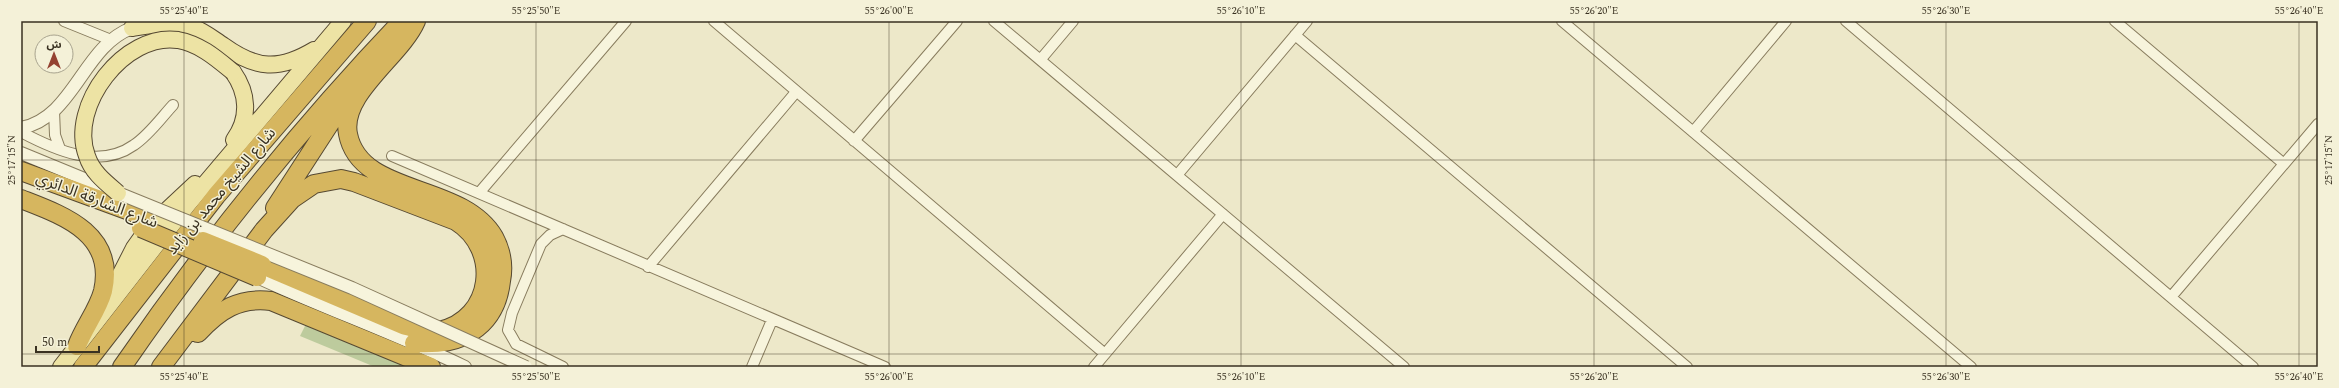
<svg xmlns="http://www.w3.org/2000/svg" width="2339" height="388" viewBox="0 0 2339 388" font-family="Spectral,'Noto Sans Arabic',serif">
<style>
.green{fill:#bdcb9d}
.lines{fill:none;stroke-linecap:round;stroke-linejoin:round}
.minor-casing{stroke:#887c5e;stroke-width:12}
.tertiary-casing{stroke:#887c5e;stroke-width:14}
.primary-casing{stroke:#564932;stroke-width:18}
.motorway-casing{stroke:#564932;stroke-width:20}
.minor{stroke:#f7f4dc;stroke-width:10}
.tertiary{stroke:#f7f4dc;stroke-width:12}
.primary{stroke:#ede3a4;stroke-width:16}
.motorway{stroke:#d6b65f;stroke-width:18}
.tertiary-bridge-casing{stroke:#887c5e;stroke-width:14;stroke-linecap:butt}
.primary-bridge-casing{stroke:#564932;stroke-width:18;stroke-linecap:butt}
.motorway-bridge-casing{stroke:#564932;stroke-width:20;stroke-linecap:butt}
.tertiary-bridge{stroke:#f7f4dc;stroke-width:12}
.primary-bridge{stroke:#ede3a4;stroke-width:16}
.motorway-bridge{stroke:#d6b65f;stroke-width:18}
.ticks{fill:none;stroke:#393121;stroke-width:1;stroke-opacity:0.45}
.labels{text-anchor:middle;dominant-baseline:central;stroke-width:3;stroke-linejoin:round;paint-order:stroke}
.street-label{font-size:16px;fill:#393121;stroke:#f4f1d8}
.neatline{fill:none;stroke:#393121;stroke-width:1.5}
.ticks-label{font-size:10px;text-anchor:middle;fill:#393121}
</style>
<rect width="100%" height="100%" fill="#ede8c9"/>
<path class="green" d="M306 324 409 367H375L300 336Z"/>
<g class="lines">
<defs>
<path id="minor" d="M64 21 111 40
M714 21 1105 354
M994 21 1404 367
M1562 21 1971 367
M1846 21 2253 367
M2115 21 2284 164
M1295 35 1687 367
M1041 59 1073 21
M54 111 55 135 60 149
M21 132C55 150 99 170 134 145 149 135 161 118 173 105
M1693 132 1786 21
M854 141 957 21
M392 156 885 367
M1178 174 1307 21
M479 193 626 21
M648 267 796 92
M2171 297 2318 124
M563 367 516 344 508 330 512 313 541 244 550 235 563 229
M752 367 772 320
M1094 367 1223 214"/>
<path id="tertiary" d="M21 128C74 118 83 46 132 28
M21 153 111 190
M257 277C326 309 397 334 465 367"/>
<path id="primary" d="M132 28C152 25 172 21 192 27 204 31 213 39 224 46 256 69 279 71 314 50
M233 72C248 93 250 118 234 140
M111 293 134 248 149 227 195 184
M61 367 188 204 343 21"/>
<path id="motorway" d="M21 171 146 217
M21 199C62 215 116 233 103 291 98 310 84 327 77 346
M275 208 334 117 346 92
M198 333C219 310 239 297 271 301L431 367
M414 343C438 344 458 343 477 328 492 316 499 299 501 281 504 266 501 250 494 237 462 182 360 197 348 134 340 94 401 56 416 21
M83 367 216 196 367 21
M122 367C206 245 300 128 402 21
M161 367 264 230 292 199 314 184 341 179 354 182 456 221C501 249 494 319 439 331 427 333 414 328 403 325L262 265"/>
</defs>
<use href="#minor" class="minor-casing"/>
<use href="#tertiary" class="tertiary-casing"/>
<use href="#primary" class="primary-casing"/>
<use href="#motorway" class="motorway-casing"/>
<use href="#minor" class="minor"/>
<use href="#tertiary" class="tertiary"/>
<use href="#primary" class="primary"/>
<use href="#motorway" class="motorway"/>
<defs>
<path id="tertiary-bridge" d="M118 193 352 288 526 367"/>
<path id="primary-bridge" d="M118 193C105 182 92 172 87 156 68 106 125 32 178 40 200 44 216 58 233 72"/>
<path id="motorway-bridge" d="M141 228 257 277
M203 241 262 265"/>
</defs>
<use href="#tertiary-bridge" class="tertiary-bridge-casing"/>
<use href="#primary-bridge" class="primary-bridge-casing"/>
<use href="#motorway-bridge" class="motorway-bridge-casing"/>
<use href="#tertiary-bridge" class="tertiary-bridge"/>
<use href="#primary-bridge" class="primary-bridge"/>
<use href="#motorway-bridge" class="motorway-bridge"/>
</g>
<path class="ticks" d="M184 21V367M536 21V367M889 21V367M1241 21V367M1594 21V367M1946 21V367M2299 21V367M21 160H2318M21 354H2318"/>
<g class="labels">
<g class="street-label">
<text transform="translate(221 191) rotate(-50)">شارع الشيخ محمد بن زايد</text>
<text transform="translate(97 200) rotate(21)">شارع الشارقة الدائري</text>
</g>
</g>
<rect width="2339" height="388" fill="none" stroke="#f4f1d8" stroke-width="44"/>
<g transform="translate(54 54)"><circle r="19" fill="#f4f1d8" stroke="#a9a48f"/>
<path d="M0-3L7 15L0 10L-7 15Z" fill="#944231"/>
<text y="-6" font-size="11" font-weight="bold" text-anchor="middle" fill="#393121">ش</text>
</g>
<path d="M36 346v6h63v-6" fill="none" stroke="#393121" stroke-width="2"/>
<text x="42" y="346" font-size="12" fill="#393121" stroke="#f4f1d8" stroke-width="3" paint-order="stroke">50 m</text>
<rect x="22" y="22" width="2295" height="344" class="neatline"/>
<g class="ticks-label">
<text x="184" y="14">55°25'40"E</text>
<text x="536" y="14">55°25'50"E</text>
<text x="889" y="14">55°26'00"E</text>
<text x="1241" y="14">55°26'10"E</text>
<text x="1594" y="14">55°26'20"E</text>
<text x="1946" y="14">55°26'30"E</text>
<text x="2299" y="14">55°26'40"E</text>
<text transform="translate(11 160) rotate(-90)" y="4">25°17'15"N</text>
<text transform="translate(2328 160) rotate(-90)" y="4">25°17'15"N</text>
<text x="184" y="380">55°25'40"E</text>
<text x="536" y="380">55°25'50"E</text>
<text x="889" y="380">55°26'00"E</text>
<text x="1241" y="380">55°26'10"E</text>
<text x="1594" y="380">55°26'20"E</text>
<text x="1946" y="380">55°26'30"E</text>
<text x="2299" y="380">55°26'40"E</text>
</g>
</svg>
